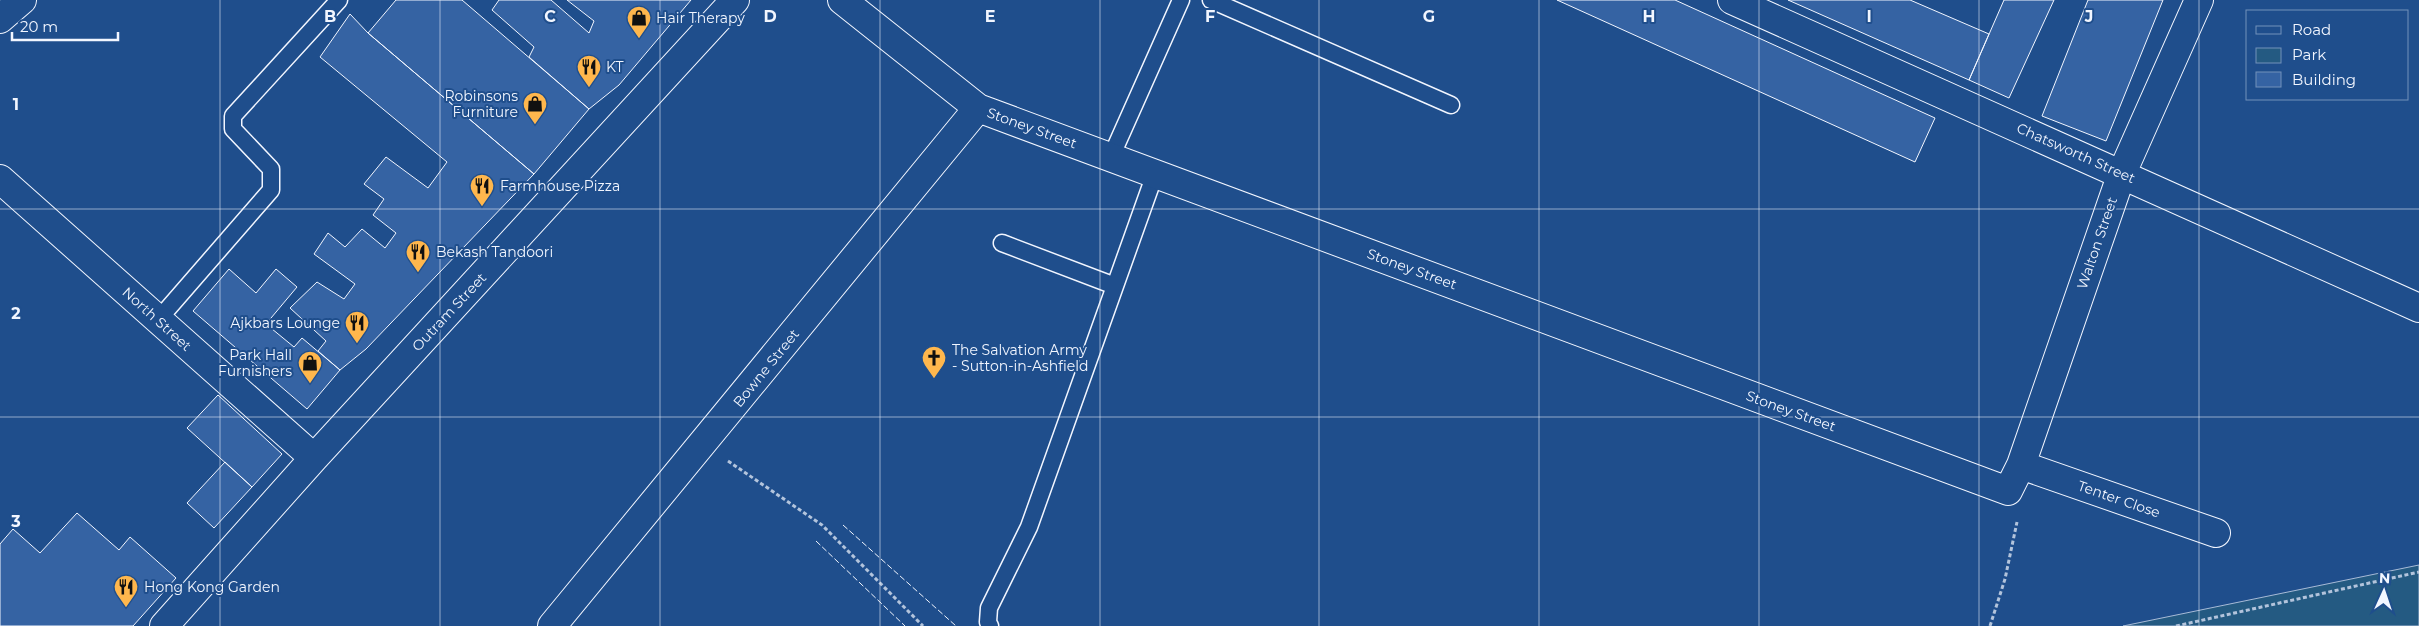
<svg xmlns="http://www.w3.org/2000/svg" width="2419" height="626" viewBox="0 0 2419 626" font-family="Montserrat,sans-serif">
<style>
.green{fill:#245a82;stroke:#a8bbd7}
.building{fill:#3563a3;stroke:#f2f6ff}
.lines{fill:none;stroke-linecap:round;stroke-linejoin:round}
.service-casing{stroke:#f2f6ff;stroke-width:19}
.minor-casing{stroke:#f2f6ff;stroke-width:30}
.path{stroke:#b3c4dc;stroke-width:3;stroke-dasharray:4 2.5;stroke-linecap:butt}
.service{stroke:#1f4e8c;stroke-width:16}
.minor{stroke:#1f4e8c;stroke-width:28}
.fence{stroke:#f2f6ff;stroke-width:1;stroke-dasharray:6 2.5;stroke-linecap:butt}
.grid{fill:none;stroke:#f2f6ff;stroke-width:1;stroke-opacity:0.55}
.labels{text-anchor:middle;dominant-baseline:central;stroke-width:4;stroke-linejoin:round;paint-order:stroke}
.poi-label{font-size:14px;fill:#f2f6ff;stroke:#1f4e8c;text-anchor:start}
.street-label{font-size:14px;fill:#f2f6ff;stroke:#1f4e8c}
.grid-label{font-size:16px;text-anchor:middle;font-weight:bold;fill:#f2f6ff;stroke:#1f4e8c;stroke-width:4;stroke-linejoin:round;paint-order:stroke}
</style>
<rect width="100%" height="100%" fill="#1f4e8c"/>
<path class="green" d="M2419 565V626H2123Z"/>
<path class="building" d="M396 0H462L589 109 534 174 368 33Z
M499 0H551L589 33 594 21 567 0H691L619 85 589 109 529 57 534 47 492 10Z
M1557 0H1675L1935 118 1915 162Z
M1788 0H1910L1989 34 1969 80Z
M2004 0H2054L2009 98 1969 80Z
M2088 0H2163L2106 141 2042 116Z
M350 14 368 33 534 174 366 349 340 370 318 351 326 341 290 308 317 282 344 299 355 284 314 254 328 233 345 247 362 229 385 248 396 233 373 215 384 199 364 184 386 157 428 188 447 162 320 57Z
M229 269 256 293 276 269 297 287 266 324 294 347 302 338 340 370 307 409 193 311Z
M218 395 282 454 252 487 187 428Z
M225 462 252 487 214 528 187 503Z
M77 513 119 550 130 537 176 578 133 626H0V544L13 529 40 553Z"/>
<g class="lines">
<defs>
<path id="service" d="M1211 0 1451 105
M1111 157 1181 0
M1002 243 1115 286
M158 320 271 190V169L233 129V116L339 0
M990 626 988 622 989 608 1029 527 1155 174"/>
<path id="minor" d="M842 0 978 108 2008 491 2021 465 2122 173 2199 0
M1732 0 2419 308
M0 19 22 0
M0 179 314 458
M2021 465 2216 533
M164 626 314 458 735 0
M552 626 978 108"/>
</defs>
<use href="#service" class="service-casing"/>
<use href="#minor" class="minor-casing"/>
<path class="path" d="M728 461 822 525 923 626
M1990 626 2005 579 2017 522
M2176 626 2419 572"/>
<use href="#service" class="service"/>
<use href="#minor" class="minor"/>
<path class="fence" d="M843 525 956 626
M816 541 905 626"/>
</g>
<path class="grid" d="M220 0V626M440 0V626M660 0V626M880 0V626M1100 0V626M1319 0V626M1539 0V626M1759 0V626M1979 0V626M2199 0V626M0 209H2419M0 417H2419"/>
<defs>
<symbol id="shop-pin" viewBox="-11 -11 22 30"><path d="M0 17L-7.5 6A9.5 9.5 0 1 1 7.5 6Z" fill="#ffb74d" stroke="#1f4e8c"/><path d="M-5-2.5h2.3a2.7 3.5 0 0 1 5.4 0H5L5.5 6h-11ZM-1.5-2.5h3a1.5 2.3 0 0 0-3 0Z" fill="#111"/></symbol>
<symbol id="restaurant-pin" viewBox="-11 -11 22 30"><path d="M0 17L-7.5 6A9.5 9.5 0 1 1 7.5 6Z" fill="#ffb74d" stroke="#1f4e8c"/><path d="M-5-6h1v4h1v-4h1v4h1v-4h1v5L-1.5 .5V6h-2V.5L-5-1ZM5-6V6H3V1.5H1.5Q1.5-4 5-6Z" fill="#111"/></symbol>
<symbol id="church-pin" viewBox="-11 -11 22 30"><path d="M0 17L-7.5 6A9.5 9.5 0 1 1 7.5 6Z" fill="#ffb74d" stroke="#1f4e8c"/><path d="M-1.2-6h2.4v3.5h3.3v2.4h-3.3V6h-2.4V-.1h-3.3v-2.4h3.3Z" fill="#111"/></symbol>
</defs>
<g fill-rule="evenodd">
<use href="#shop-pin" x="625" y="4" width="28" height="38"/>
<use href="#restaurant-pin" x="575" y="53" width="28" height="38"/>
<use href="#shop-pin" x="521" y="90" width="28" height="38"/>
<use href="#restaurant-pin" x="468" y="172" width="28" height="38"/>
<use href="#restaurant-pin" x="404" y="238" width="28" height="38"/>
<use href="#restaurant-pin" x="343" y="309" width="28" height="38"/>
<use href="#church-pin" x="920" y="344" width="28" height="38"/>
<use href="#shop-pin" x="296" y="349" width="28" height="38"/>
<use href="#restaurant-pin" x="112" y="573" width="28" height="38"/>
</g>
<g class="labels">
<g class="poi-label">
<text x="656" y="18">Hair Therapy</text>
<text x="606" y="67">KT</text>
<text x="518" y="96" text-anchor="end">Robinsons<tspan x="518" dy="16">Furniture</tspan></text>
<text x="500" y="186">Farmhouse Pizza</text>
<text x="436" y="252">Bekash Tandoori</text>
<text x="340" y="323" text-anchor="end">Ajkbars Lounge</text>
<text x="952" y="350">The Salvation Army<tspan x="952" dy="16">- Sutton-in-Ashfield</tspan></text>
<text x="292" y="355" text-anchor="end">Park Hall<tspan x="292" dy="16">Furnishers</tspan></text>
<text x="144" y="587">Hong Kong Garden</text>
</g>
<g class="street-label">
<text transform="translate(1032 128) rotate(20)">Stoney Street</text>
<text transform="translate(2076 153) rotate(24)">Chatsworth Street</text>
<text transform="translate(2097 243) rotate(-71)">Walton Street</text>
<text transform="translate(1412 269) rotate(20)">Stoney Street</text>
<text transform="translate(449 312) rotate(-47)">Outram Street</text>
<text transform="translate(157 319) rotate(42)">North Street</text>
<text transform="translate(766 368) rotate(-51)">Bowne Street</text>
<text transform="translate(1791 411) rotate(20)">Stoney Street</text>
<text transform="translate(2119 499) rotate(19)">Tenter Close</text>
</g>
</g>
<g class="grid-label">
<text x="330" y="22">B</text>
<text x="550" y="22">C</text>
<text x="770" y="22">D</text>
<text x="990" y="22">E</text>
<text x="1210" y="22">F</text>
<text x="1429" y="22">G</text>
<text x="1649" y="22">H</text>
<text x="1869" y="22">I</text>
<text x="2089" y="22">J</text>
<text x="16" y="110">1</text>
<text x="16" y="319">2</text>
<text x="16" y="527">3</text>
</g>
<rect x="2246" y="10" width="162" height="90" fill="#1f4e8c" stroke="#7391ba"/>
<rect x="2256" y="26" width="25" height="8" fill="#1f4e8c" stroke="#7391ba"/>
<text x="2292" y="35" font-size="15" fill="#f2f6ff">Road</text>
<rect x="2256" y="48" width="25" height="15" fill="#245a82" stroke="#7391ba"/>
<text x="2292" y="60" font-size="15" fill="#f2f6ff">Park</text>
<rect x="2256" y="72" width="25" height="15" fill="#3563a3" stroke="#7391ba"/>
<text x="2292" y="85" font-size="15" fill="#f2f6ff">Building</text>
<g transform="translate(2384 591) rotate(3)" stroke="#1f4e8c" stroke-width="4" paint-order="stroke">
<path d="M0-4L9 19L0 12L-9 19Z" fill="#f2f6ff"/>
<text y="-8" font-size="14" font-weight="bold" text-anchor="middle" fill="#f2f6ff">N</text>
</g>
<path d="M12 32v8h106v-8" fill="none" stroke="#f2f6ff" stroke-width="2.5"/>
<text x="20" y="32" font-size="15" fill="#f2f6ff" stroke="#1f4e8c" stroke-width="4" paint-order="stroke">20 m</text>
</svg>
